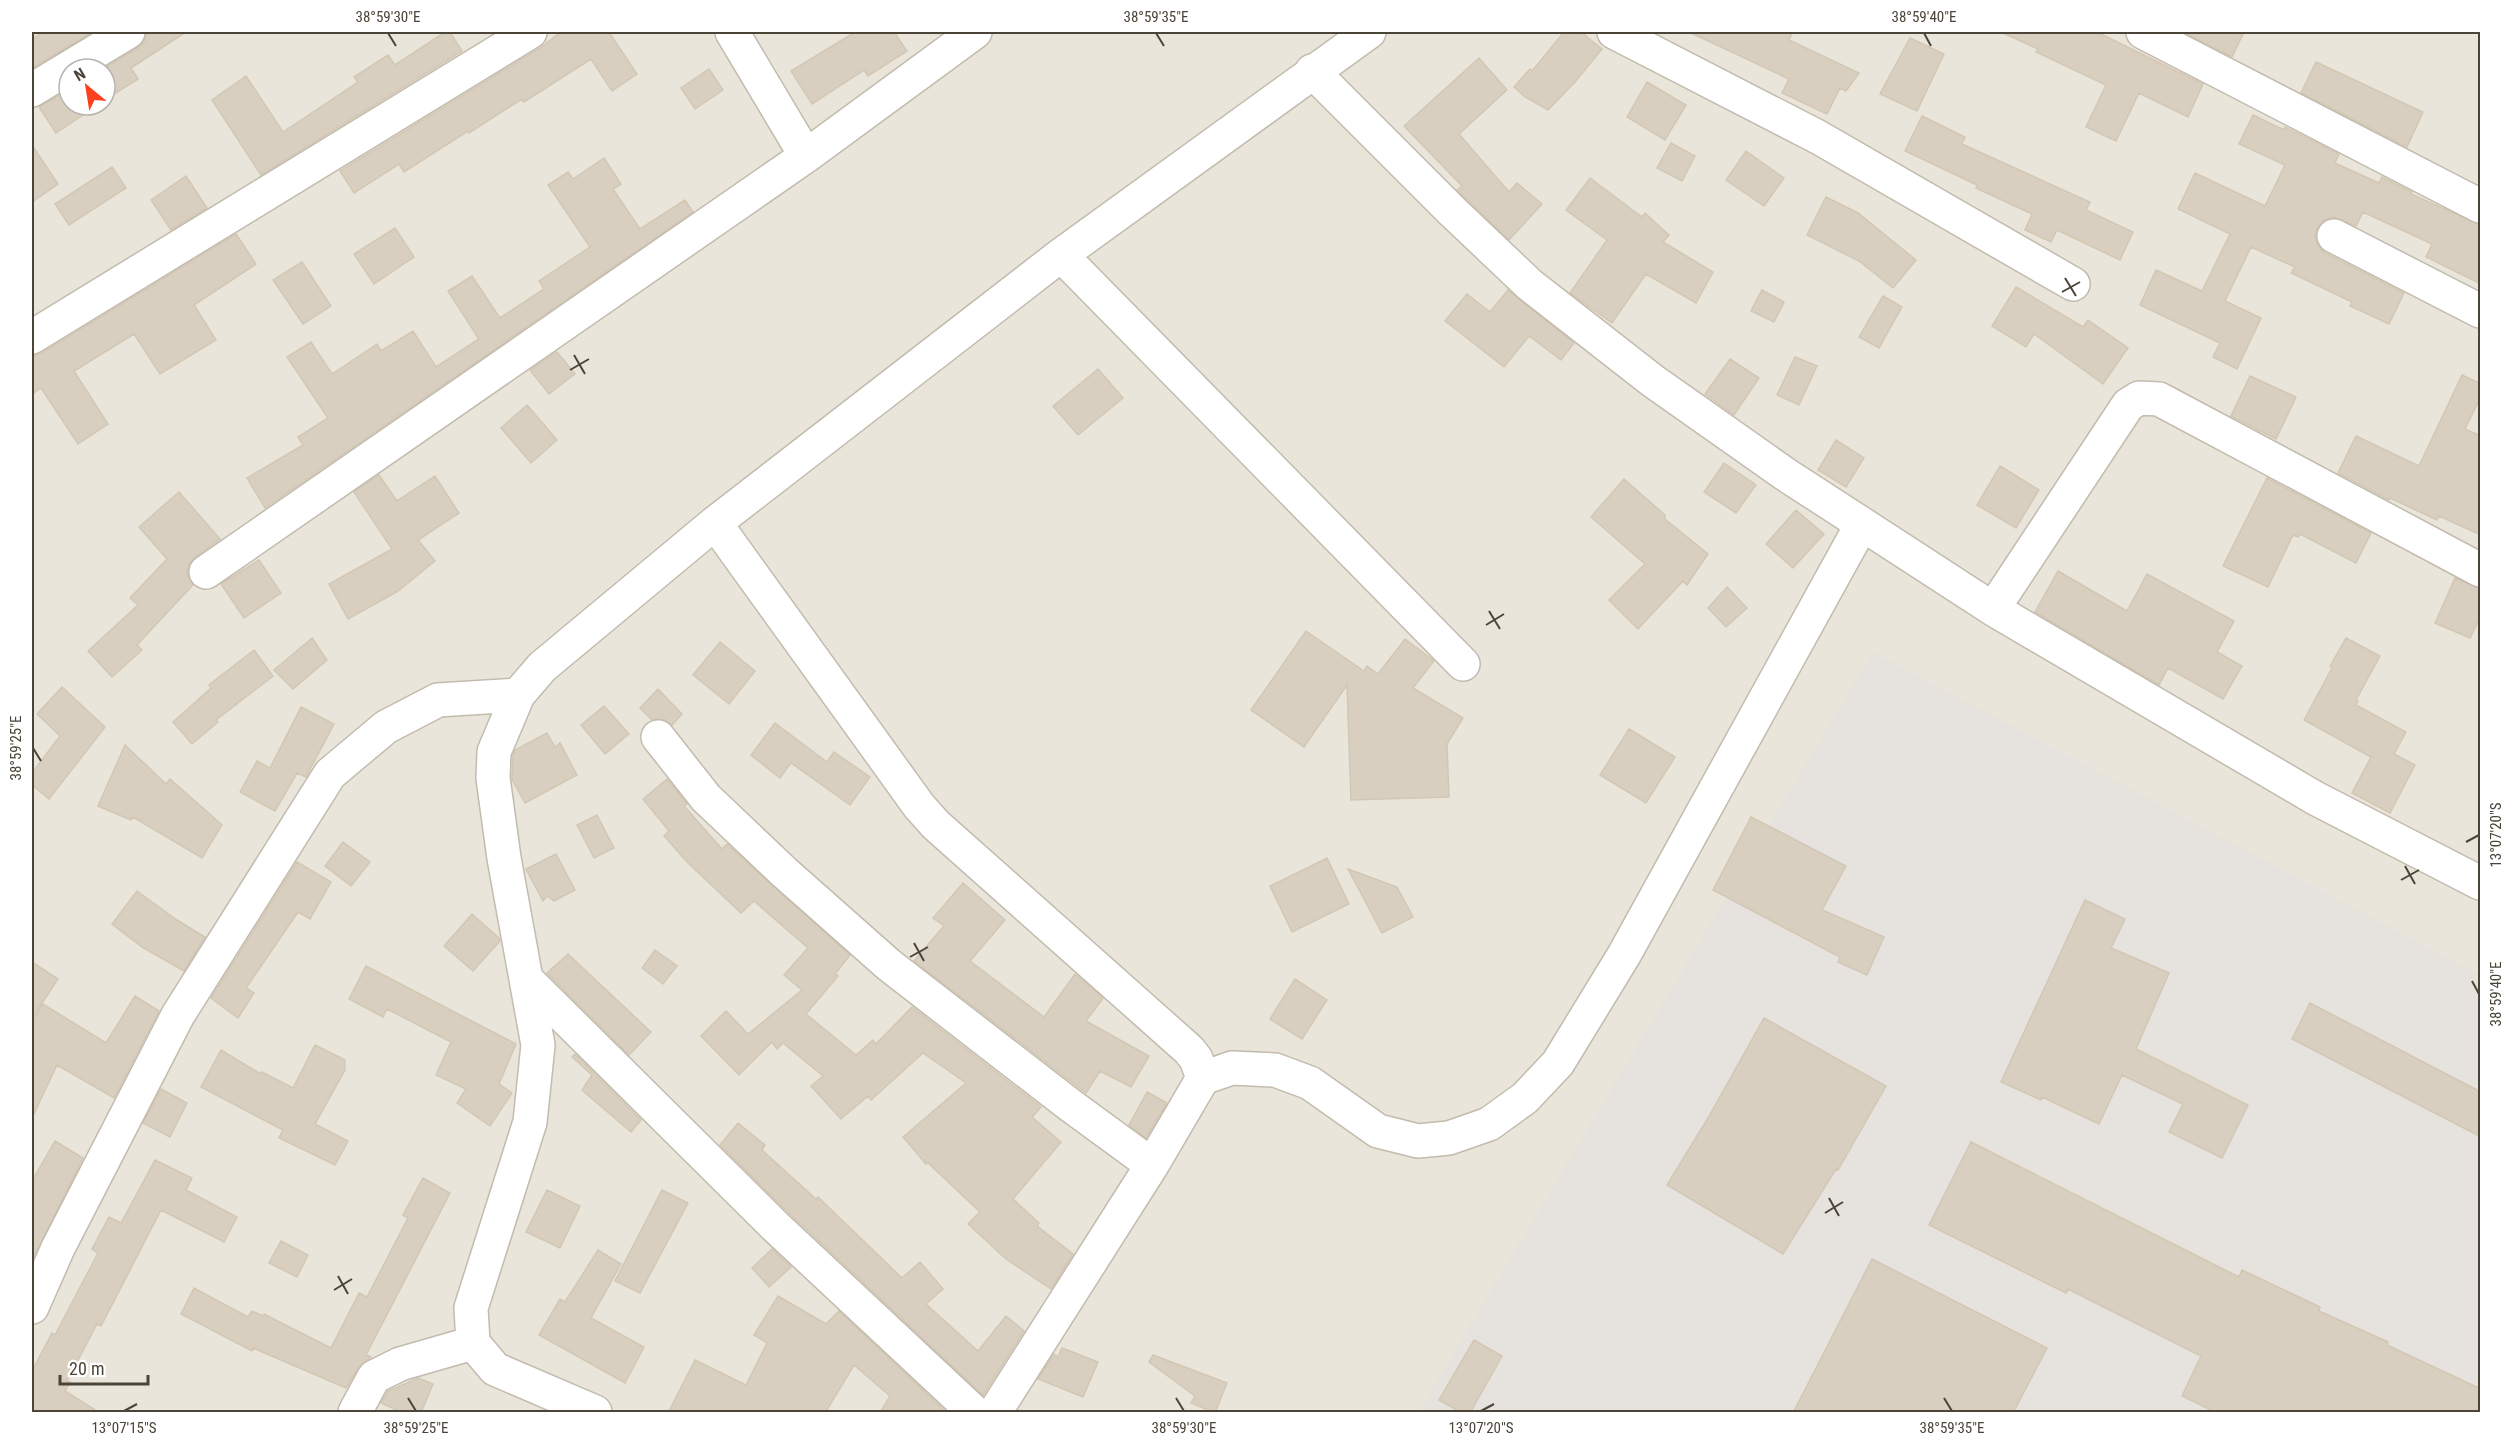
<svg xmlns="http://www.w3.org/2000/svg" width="2512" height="1444" viewBox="0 0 2512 1444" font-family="'Roboto Condensed',sans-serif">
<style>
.residential{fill:#eae5da;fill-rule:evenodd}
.industrial{fill:#e6e2dd}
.building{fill:#d8cfc1;stroke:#d3c7b4;stroke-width:1.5}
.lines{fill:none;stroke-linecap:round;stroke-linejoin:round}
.minor-casing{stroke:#c2bbae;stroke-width:36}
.minor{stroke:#fff;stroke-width:33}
.ticks{fill:none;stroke:#4b4439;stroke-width:2}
.neatline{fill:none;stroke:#4b4439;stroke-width:2}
.ticks-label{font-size:15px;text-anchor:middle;fill:#4b4439}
</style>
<rect width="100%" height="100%" fill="#f6f3ec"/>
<path class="residential" d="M32 32H2480V1412H32ZM69 69H105V105H69Z"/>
<path class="industrial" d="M1873 652 2480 975V1412H1418Z"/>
<path class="building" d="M43 32H93L32 68V39Z
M147 32H186L131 68 138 79 105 100V69H103L138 48 144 42Z
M445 32H450L462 51 261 175 212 100 246 76 283 132 358 82 354 77 388 55 395 65Z
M561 32H609L637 74 612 91 591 59 524 102 522 99 469 133 468 131 404 172 399 164 354 193 340 171 540 48Z
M855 32H894L907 51 868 76 864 70 812 104 791 71Z
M1564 32H1581L1602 49 1575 82 1548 110 1525 97 1514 87 1530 69 1532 71Z
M1689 32H1793L1789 40 1859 73 1846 91 1840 88 1827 114 1782 93 1789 79Z
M2001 32H2097L2203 84 2188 117 2139 93 2116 141 2086 127 2106 85 2036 52 2038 49Z
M2183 32H2244L2232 57Z
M1910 38 1944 54 1917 111 1880 94Z
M1479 58 1507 90 1459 134 1509 192 1517 183 1542 204 1509 240 1457 190 1462 186 1404 126Z
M2316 62 2423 112 2407 147 2301 93Z
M709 69 723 90 695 109 681 88Z
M1647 82 1686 105 1665 140 1627 117Z
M69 90V105H98L56 133 39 107Z
M2253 115 2284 130 2285 127 2339 154 2335 163 2379 183 2382 177 2412 192 2411 194 2481 225V284L2426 257 2432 244 2363 212 2356 226 2334 217 2324 220 2318 227 2315 237 2319 247 2325 253 2404 293 2389 324 2350 306 2352 302 2291 273 2295 267 2251 247 2225 301 2261 318 2237 369 2213 357 2220 343 2140 305 2156 270 2202 291 2230 234 2178 209 2195 173 2265 206 2285 165 2239 144Z
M1922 116 1965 137 1962 144 2090 202 2086 210 2133 232 2120 260 2057 230 2051 242 2025 230 2032 214 1976 188 1977 185 1905 151Z
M1671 143 1695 156 1682 181 1657 168Z
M32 145 58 184 32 202Z
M1746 151 1784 178 1764 206 1726 180Z
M604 158 621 184 613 189 640 229 685 200 693 212 265 508 247 478 303 445 298 437 328 418 287 357 311 342 332 374 377 344 381 351 413 331 436 367 479 339 448 291 472 276 500 318 544 289 539 281 590 247 548 185 568 172 573 179Z
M112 167 126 188 69 225 55 204Z
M186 176 207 208 171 230 151 200Z
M1590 178 1642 217 1645 213 1669 235 1663 242 1713 272 1696 303 1646 274 1612 323 1570 293 1607 240 1566 210Z
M1826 197 1858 213 1916 260 1893 288 1859 261 1807 235Z
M395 228 414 257 374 284 354 254Z
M236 234 256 264 194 305 216 340 160 374 134 334 74 371 108 424 78 444 41 388 32 394V356L42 353Z
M302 262 331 306 303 324 273 280Z
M2016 287 2083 327 2088 320 2128 348 2103 384 2034 334 2026 347 1992 326Z
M1508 290 1574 343 1561 360 1529 336 1504 367 1445 321 1467 294 1490 312Z
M1762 290 1784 302 1774 322 1751 311Z
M1883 296 1902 307 1879 348 1859 337Z
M557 352 575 374 549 394 530 370Z
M1795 357 1817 366 1799 405 1777 395Z
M1730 359 1759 378 1734 415 1705 394Z
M1098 369 1123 398 1078 435 1053 406Z
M2462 375 2481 384V396L2465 429 2481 436V535L2439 516 2437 520 2390 498 2389 500 2338 473 2356 436 2419 466Z
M2250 376 2296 397 2276 439 2231 416Z
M527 405 557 440 531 463 501 428Z
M1836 440 1864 458 1846 487 1818 470Z
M1724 463 1756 485 1736 513 1704 492Z
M2000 466 2039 490 2016 528 1977 505Z
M379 475 397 501 435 476 459 513 418 540 435 561 397 592 348 619 329 584 392 549 354 492Z
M2267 478 2371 533 2356 563 2300 534 2298 537 2293 535 2268 587 2223 566Z
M1624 479 1665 515V519L1708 554 1687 585 1683 581 1638 629 1609 600 1645 564 1591 517Z
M179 492 220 539 195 557 189 564 187 574 193 585 137 645 142 650 112 677 88 651 138 605 130 598 167 559 139 527Z
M1796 510 1824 534 1793 568 1766 544Z
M259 560 281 593 244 618 221 584Z
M2058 571 2127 611 2147 574 2234 621 2217 652 2242 666 2223 699 2168 668 2159 685 2035 612Z
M2455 578 2481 589V615L2470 638 2435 623Z
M1727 587 1747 608 1726 627 1708 608Z
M1306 631 1364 671 1367 666 1378 674 1405 639 1434 661 1413 688 1463 718 1447 744 1449 797 1351 800 1347 685 1304 747 1251 710Z
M312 638 327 660 293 689 274 670Z
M2346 638 2380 656 2356 700 2358 701 2356 705 2406 732 2394 754 2415 765 2390 813 2352 793 2371 757 2304 720 2332 668 2330 666Z
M720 642 755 671 729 704 693 675Z
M254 650 273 676 216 720 218 722 192 744 173 722 211 688 209 685Z
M62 687 105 727 49 799 32 785V773L60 736 37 714Z
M658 689 682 714 672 725 664 719 652 720 640 708Z
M604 706 629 734 605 754 581 725Z
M301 707 334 724 306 777 297 773 275 811 240 792 257 761 270 768Z
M775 723 827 762 834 752 870 777 850 805 791 763 780 778 751 755Z
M1629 729 1675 757 1646 803 1600 775Z
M547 733 555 747 560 743 577 775 525 803 512 779 513 756 515 750Z
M125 745 166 784 170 779 222 825 202 858 133 817 131 820 98 806Z
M667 779 687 804 684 806 722 849 727 844 850 955 835 974 838 976 806 1014 856 1055 873 1040 876 1044 912 1007 1041 1107 1032 1117 1061 1142 1013 1199 1039 1223 1037 1226 1073 1254 1051 1289 1006 1259 968 1224 980 1212 928 1163 926 1164 903 1137 966 1083 923 1053 871 1100 868 1096 841 1119 811 1086 823 1076 783 1043 777 1049 772 1042 739 1075 701 1036 726 1011 748 1034 802 990 784 975 808 948 754 901 741 913 689 864 664 836 669 831 643 799Z
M597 815 614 848 594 858 577 825Z
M1751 817 1846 866 1822 910 1884 937 1867 975 1838 962 1840 957 1713 890Z
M343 842 370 862 351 886 325 866Z
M556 854 575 890 554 901 547 896 543 901 526 869Z
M1327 858 1349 904 1292 932 1270 886Z
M297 862 331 882 310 919 298 912 246 988 254 993 238 1018 211 998Z
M1348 869 1397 887 1413 917 1382 933Z
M963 883 1005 920 970 961 1044 1017 1075 974 1103 998 1086 1021 1149 1056 1131 1087 1100 1071 1086 1093 914 961 944 926 933 918Z
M137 891 177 920 205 937 184 971 142 947 112 924Z
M2085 900 2125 919 2111 948 2169 973 2136 1049 2248 1105 2222 1158 2169 1132 2183 1104 2122 1075 2099 1124 2042 1097 2041 1100 2001 1082Z
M472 914 499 938 500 941 473 971 444 946Z
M655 950 677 966 663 984 642 968Z
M568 954 651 1032 629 1055 547 973Z
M32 962 58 979 32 1018Z
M366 966 516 1044 499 1084 512 1093 490 1126 457 1103 466 1089 436 1075 451 1042 387 1009 383 1017 349 999Z
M1295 979 1327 1000 1302 1039 1270 1019Z
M135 996 159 1011 114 1098 57 1065 32 1118V1022L43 1004 106 1043Z
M2310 1003 2481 1092V1137L2292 1039Z
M1764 1018 1886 1086 1838 1170 1836 1169 1783 1254 1667 1185 1708 1118Z
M315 1045 345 1060V1070L315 1124 348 1141 335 1165 279 1138 283 1130 201 1087 221 1050 261 1074 262 1072 293 1088Z
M575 1054 641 1120 631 1132 582 1090 592 1075 572 1057Z
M161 1089 187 1103 170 1137 143 1123Z
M1147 1092 1167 1103 1146 1138 1129 1125Z
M738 1123 765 1145 762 1150 816 1199 818 1197 902 1278 920 1262 943 1289 926 1304 978 1351 1006 1316 1024 1331 983 1395 788 1212 720 1145Z
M55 1141 83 1158 32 1261V1181Z
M1971 1142 2239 1277 2242 1270 2320 1307 2319 1311 2388 1342 2387 1345 2481 1389V1413H2217L2182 1396 2201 1356 2068 1289 2066 1293 1929 1225Z
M155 1160 192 1178 186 1190 237 1217 224 1242 161 1210 101 1326 97 1324 67 1381 70 1382 65 1391 100 1413H32V1371L52 1333 55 1335 98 1253 92 1249 109 1217 121 1223Z
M423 1178 450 1193 366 1355 371 1357 358 1368 346 1388 253 1348 252 1351 181 1314 194 1288 248 1317 252 1311 263 1316 264 1314 331 1348 359 1293 367 1297 408 1218 403 1215Z
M547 1190 580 1206 560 1248 526 1232Z
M662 1190 688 1203 640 1293 615 1281Z
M281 1241 308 1255 297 1277 269 1263Z
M772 1249 791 1267 769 1287 752 1268Z
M598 1250 621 1264 591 1318 644 1347 625 1383 539 1335 560 1299 565 1302Z
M1872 1259 2047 1348 2013 1413H1793Z
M778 1296 826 1324 839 1311 947 1413H880L890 1396 854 1365 825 1413H668L695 1360 746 1385 767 1343 754 1335Z
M1474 1340 1502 1356 1470 1413H1462L1439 1400Z
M1062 1348 1098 1362 1083 1397 1038 1379 1054 1354 1058 1357Z
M1153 1355 1227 1383 1215 1413 1191 1403 1195 1396 1149 1362Z
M418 1378 433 1384 421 1413H403L381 1403 388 1391Z"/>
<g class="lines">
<defs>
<path id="minor" d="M732 32 806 156
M1614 32 1818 137 2073 284
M2143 32 2480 206
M1312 71 1453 212 1530 285 1653 381 1785 474 1993 609 2315 798 2480 883
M32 90 128 32
M2334 236 2480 311
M1061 255 1463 664
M32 337 530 32
M715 523 919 806 936 825 1189 1050 1196 1059 1203 1078
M206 572 806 156 975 32
M1993 609 2128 405 2139 398 2159 399 2480 570
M658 737 706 798 784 872 889 965 1070 1105 1152 1165
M526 979 775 1226 974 1412
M32 1307 58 1248 178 1015 330 774 386 727 438 700 518 695
M355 1412 374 1377 400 1364 473 1343
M595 1412 495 1369 473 1343 471 1308 530 1122 538 1045 504 858 493 778 494 752 518 695 542 667 715 523 1061 255 1369 32
M995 1412 1152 1165 1203 1078 1232 1068 1275 1070 1310 1083 1378 1131 1418 1141 1449 1138 1489 1124 1525 1098 1558 1063 1624 955 1862 524"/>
</defs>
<use href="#minor" class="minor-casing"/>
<use href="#minor" class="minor"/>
</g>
<path class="ticks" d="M388 33 396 46M1156 33 1164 46M1924 33 1931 46M2065 278 2076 296M2062 292 2080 282M574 355 585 374M570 370 589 359M1489 611 1500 629M1486 625 1504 614M33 748 41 761M2466 842 2479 835M2405 866 2415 884M2401 880 2419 870M914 943 924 961M910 957 928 947M2472 981 2479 994M1829 1198 1839 1216M1825 1213 1843 1202M338 1276 348 1294M334 1290 352 1279M408 1398 416 1411M1176 1398 1184 1411M1944 1398 1952 1411M124 1411 137 1404M1481 1411 1494 1404"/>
<rect width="2512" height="1444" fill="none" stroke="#ffffff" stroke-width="66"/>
<g transform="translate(87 87) rotate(330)"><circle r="28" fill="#ffffff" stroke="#b7b4b0" stroke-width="1.5"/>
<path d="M0-4.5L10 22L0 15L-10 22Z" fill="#fc3f1d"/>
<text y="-9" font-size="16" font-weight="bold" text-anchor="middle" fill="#4b4439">N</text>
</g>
<path d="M60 1375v9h88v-9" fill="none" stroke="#4b4439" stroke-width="3"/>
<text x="69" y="1375" font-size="18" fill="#4b4439" stroke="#ffffff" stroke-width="4.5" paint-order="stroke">20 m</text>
<rect x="33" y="33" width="2446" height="1378" class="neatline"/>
<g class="ticks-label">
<text x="388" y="22">38°59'30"E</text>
<text x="1156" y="22">38°59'35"E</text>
<text x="1924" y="22">38°59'40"E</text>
<text transform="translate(16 748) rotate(-90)" y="5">38°59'25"E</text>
<text transform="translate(2496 835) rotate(-90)" y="5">13°07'20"S</text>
<text transform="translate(2496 994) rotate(-90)" y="5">38°59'40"E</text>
<text x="124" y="1433">13°07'15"S</text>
<text x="416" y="1433">38°59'25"E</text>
<text x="1184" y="1433">38°59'30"E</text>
<text x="1481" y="1433">13°07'20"S</text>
<text x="1952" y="1433">38°59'35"E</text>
</g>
</svg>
